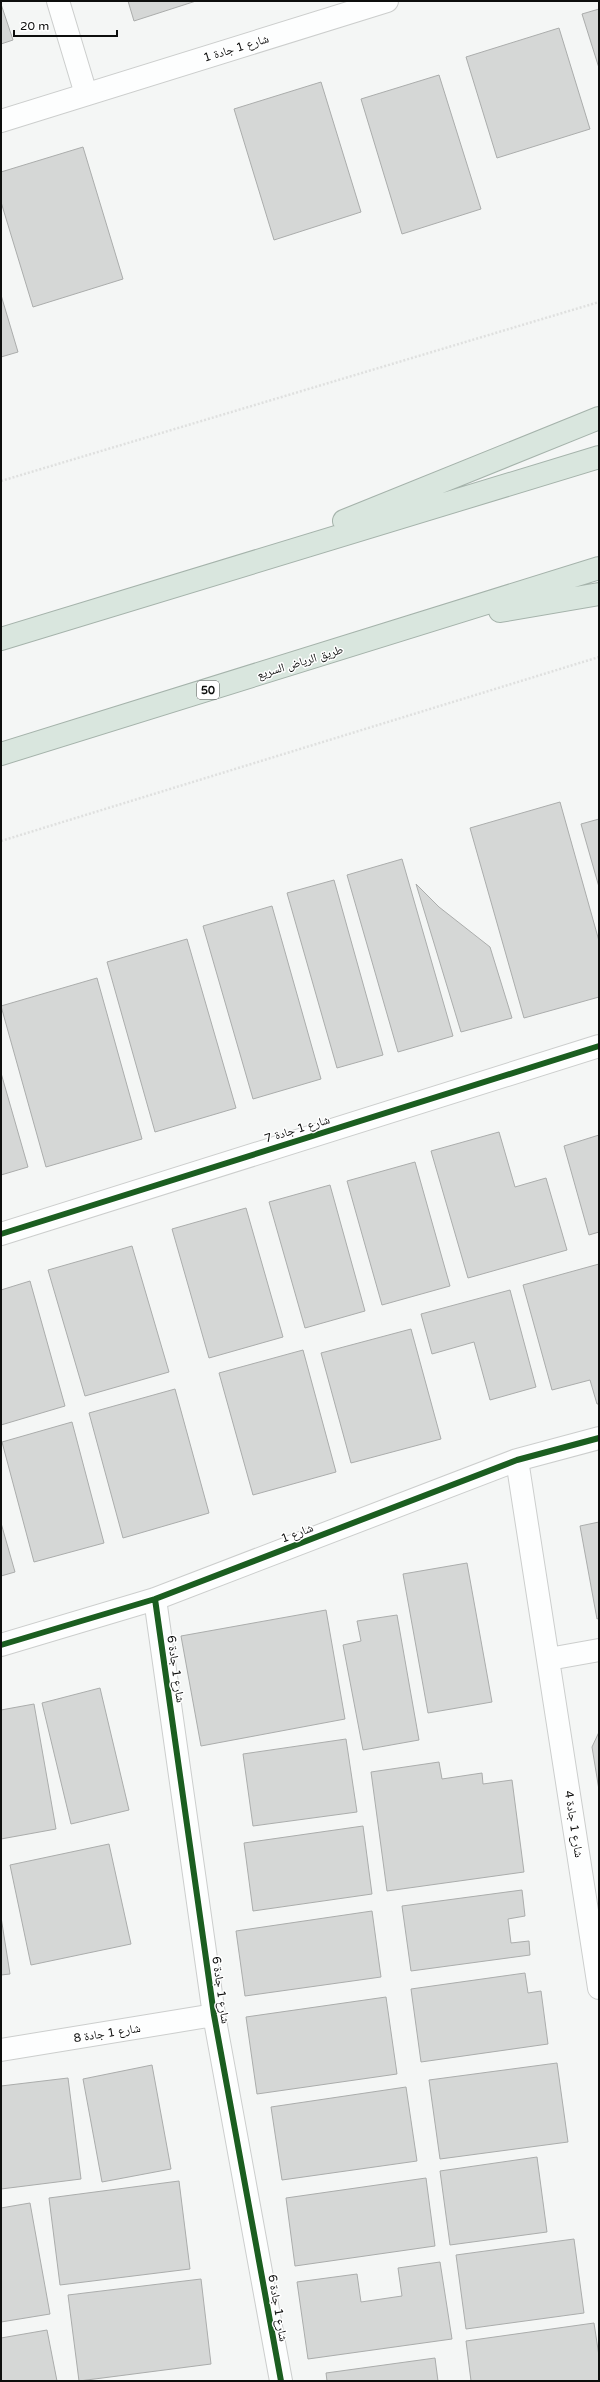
<svg xmlns="http://www.w3.org/2000/svg" width="600" height="2382" viewBox="0 0 600 2382" font-family="'Varela Round','Noto Naskh Arabic',sans-serif">
<style>
.building{fill:#d5d7d6;stroke:#abadac}
.lines{fill:none;stroke-linecap:round;stroke-linejoin:round}
.street-casing{stroke:#cccecd;stroke-width:24}
.highway-casing{stroke:#a5b3ab;stroke-width:24}
.path{stroke:#dfe0df;stroke-width:2.5;stroke-dasharray:2 2;stroke-linecap:butt}
.street{stroke:#fdfefe;stroke-width:22}
.highway{stroke:#d9e6de;stroke-width:22}
.cycleway-casing{stroke:#fff;stroke-width:8}
.cycleway{stroke:#1b5e20;stroke-width:6}
.labels{text-anchor:middle;dominant-baseline:central;stroke-width:3;stroke-linejoin:round;paint-order:stroke}
.shield{fill:#fff;stroke:#565656;stroke-width:1}
.shield-label{font-size:11px;font-weight:bold;fill:#0d0e0d}
.street-label{font-size:12px;fill:#0d0e0d;stroke:#fff}
</style>
<rect width="100%" height="100%" fill="#f4f6f5"/>
<path class="building" d="M128 1H196L134 21Z
M1 4 13 40 1 44Z
M599 9V68L582 14Z
M559 28 590 129 497 158 466 57Z
M439 75 481 209 402 234 361 99Z
M321 82 361 212 274 240 234 109Z
M83 147 123 279 33 307 1 202V172Z
M1 295 18 352 1 357Z
M560 802 599 941V997L524 1018 470 828Z
M599 819V887L581 824Z
M402 859 453 1036 398 1052 347 875Z
M334 880 383 1055 337 1068 287 893Z
M416 884 439 907 490 947 512 1018 461 1032Z
M272 906 321 1079 253 1099 203 926Z
M187 939 236 1108 155 1132 107 962Z
M97 978 142 1139 46 1167 1 1006Z
M1 1073 28 1167 1 1175Z
M499 1132 515 1187 546 1178 567 1250 468 1278 431 1151Z
M599 1135V1232L589 1235 564 1146Z
M415 1162 450 1286 382 1305 347 1181Z
M330 1185 365 1311 305 1328 269 1202Z
M246 1208 283 1337 209 1358 172 1229Z
M132 1246 169 1372 85 1396 48 1270Z
M599 1264V1404H597L590 1380 552 1390 523 1285Z
M30 1281 65 1406 1 1425V1290Z
M510 1290 536 1387 490 1400 474 1342 432 1354 421 1314Z
M411 1329 441 1439 351 1463 321 1353Z
M303 1350 336 1472 253 1495 219 1373Z
M175 1389 209 1513 123 1538 89 1413Z
M72 1422 104 1543 34 1562 2 1442Z
M599 1522V1618L597 1619 580 1526Z
M1 1523 15 1572 1 1576Z
M467 1563 492 1702 428 1713 403 1574Z
M326 1610 345 1719 201 1746 181 1636Z
M397 1615 419 1740 363 1750 343 1645 361 1641 357 1621Z
M100 1688 129 1810 71 1824 42 1703Z
M34 1704 56 1829 1 1839V1710Z
M599 1732V1790L592 1747Z
M346 1739 357 1812 253 1826 243 1754Z
M439 1762 442 1779 482 1773 483 1784 512 1780 524 1872 387 1891 371 1772Z
M363 1826 372 1894 253 1911 244 1843Z
M109 1844 131 1944 31 1965 10 1865Z
M522 1890 525 1916 508 1919 511 1943 529 1941 530 1955 411 1971 402 1906Z
M372 1911 381 1977 245 1996 236 1931Z
M1 1917 10 1974 1 1975Z
M525 1973 528 1993 541 1991 548 2044 421 2062 411 1989Z
M386 1997 397 2074 257 2094 246 2017Z
M557 2063 568 2142 440 2159 429 2080Z
M152 2065 171 2169 102 2182 83 2079Z
M68 2078 81 2179 1 2189V2086Z
M406 2087 417 2161 282 2180 271 2107Z
M537 2157 547 2232 450 2245 440 2171Z
M426 2178 435 2246 295 2266 286 2198Z
M179 2181 190 2269 60 2285 49 2198Z
M30 2203 50 2314 1 2322V2208Z
M574 2239 584 2313 466 2329 456 2255Z
M440 2262 452 2339 308 2359 297 2282 357 2274 361 2302 402 2296 398 2268Z
M201 2279 211 2364 79 2381 68 2295Z
M594 2323 599 2356V2381H471L466 2341Z
M47 2330 57 2381H1V2338Z
M435 2358 438 2381H327L326 2373Z"/>
<g class="lines">
<defs>
<path id="street" d="M58 1 86 94
M1 121 387 1
M1 1234 599 1046
M517 1460 599 1988
M155 1599 214 2015 281 2381
M1 1645 155 1599 517 1460 599 1438
M549 1659 599 1650
M1 2050 214 2015"/>
<path id="highway" d="M344 521 599 418
M500 611 599 594
M1 639 599 457
M1 754 599 568"/>
</defs>
<use href="#street" class="street-casing"/>
<use href="#highway" class="highway-casing"/>
<path class="path" d="M1 481 599 302
M1 841 599 657"/>
<use href="#street" class="street"/>
<use href="#highway" class="highway"/>
<defs>
<path id="cycleway" d="M1 1234 599 1046
M155 1599 214 2015 281 2381
M1 1645 155 1599 517 1460 599 1438"/>
</defs>
<use href="#cycleway" class="cycleway-casing"/>
<use href="#cycleway" class="cycleway"/>
</g>
<g class="labels">
<rect class="shield" x="197" y="681" width="22" height="18" rx="3"/>
<g class="shield-label">
<text x="208" y="690">50</text>
</g>
<g class="street-label">
<text transform="translate(236 48) rotate(-17)">شارع 1 جادة 1</text>
<text transform="translate(300 662) rotate(-17)">طريق الرياض السريع</text>
<text transform="translate(297 1129) rotate(-17)">شارع 1 جادة 7</text>
<text transform="translate(297 1533) rotate(-21)">شارع 1</text>
<text transform="translate(176 1669) rotate(82)">شارع 1 جادة 6</text>
<text transform="translate(574 1824) rotate(81)">شارع 1 جادة 4</text>
<text transform="translate(221 1990) rotate(82)">شارع 1 جادة 6</text>
<text transform="translate(107 2033) rotate(-9)">شارع 1 جادة 8</text>
<text transform="translate(278 2308) rotate(80)">شارع 1 جادة 6</text>
</g>
</g>
<rect width="600" height="2382" fill="none" stroke="#0d0e0d" stroke-width="4"/>
<path d="M14 30v6h103v-6" fill="none" stroke="#0d0e0d" stroke-width="2"/>
<text x="20" y="30" font-size="12" fill="#0d0e0d" stroke="#ffffff" stroke-width="3" paint-order="stroke">20 m</text>
</svg>
